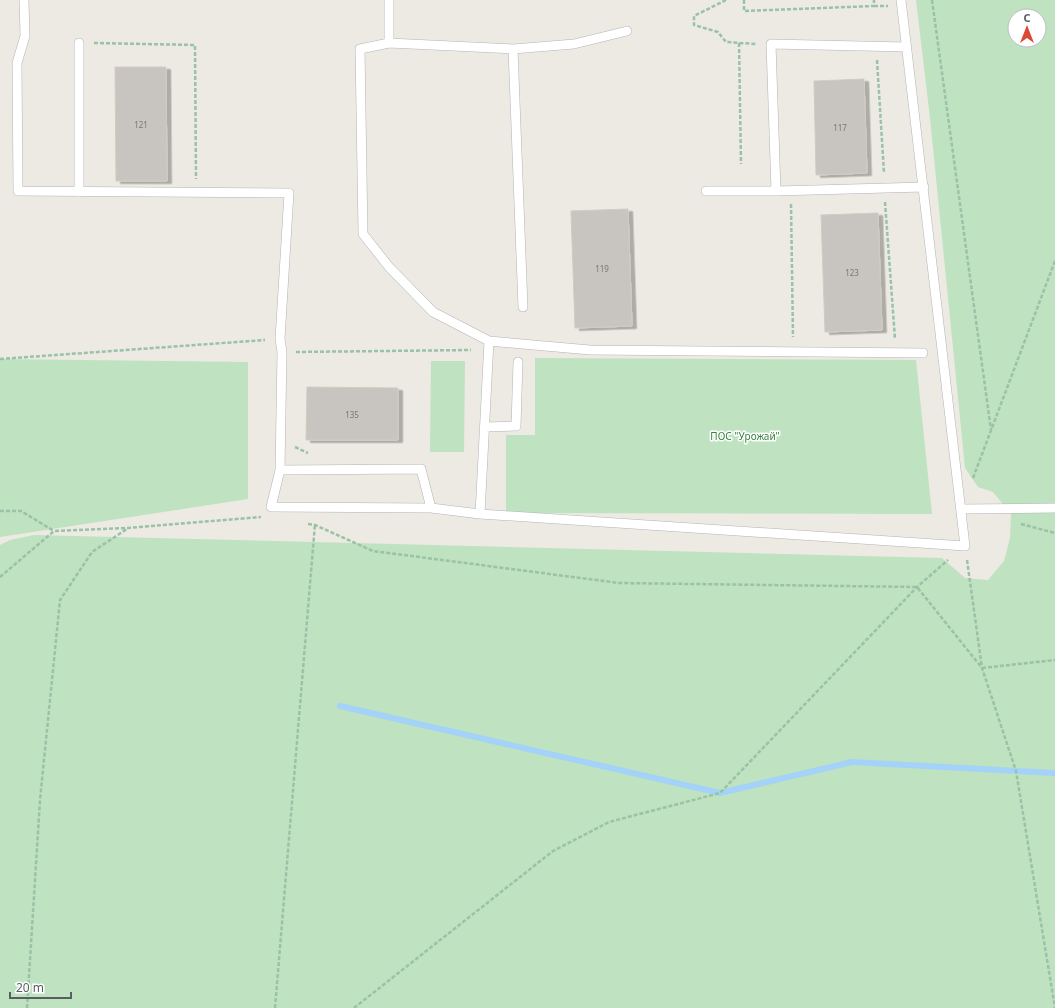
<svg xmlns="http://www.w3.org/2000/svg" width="1055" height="1008" viewBox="0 0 1055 1008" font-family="'Noto Sans',sans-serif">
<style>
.green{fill:#bfe2c0;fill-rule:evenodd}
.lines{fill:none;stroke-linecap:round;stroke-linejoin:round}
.stream{stroke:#a4d2f9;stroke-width:6}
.building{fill:#c8c4bf;stroke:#d0ccc0;filter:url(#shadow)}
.service-casing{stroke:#b2b4b8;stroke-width:10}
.path{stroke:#99c2a6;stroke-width:2.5;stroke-dasharray:4 2;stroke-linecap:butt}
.service{stroke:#fff;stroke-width:9}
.labels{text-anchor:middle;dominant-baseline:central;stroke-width:3;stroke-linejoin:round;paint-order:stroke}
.number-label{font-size:8px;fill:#767779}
.park-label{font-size:10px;fill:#3a813f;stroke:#fff}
</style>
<defs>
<filter id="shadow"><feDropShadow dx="4.5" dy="2.5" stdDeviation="0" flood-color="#0004"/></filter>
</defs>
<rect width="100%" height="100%" fill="#eceae2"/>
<path class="green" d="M916 0H1055V1008H0V545L10 540 34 535 942 558 965 578 988 580 1004 561 1010 538 1011 514 993 492 978 487 965 468 930 118ZM1015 16H1039V40H1015Z
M535 358 916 360 932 514 506 513V435H535Z
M0 359 248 362V499L0 537Z
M431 361H465L464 452H430Z"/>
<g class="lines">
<path class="stream" d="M340 706 720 793 852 762 1055 773"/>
</g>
<path class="building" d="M115 67H166L167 181H116Z
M864 79 867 173 816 175 814 81Z
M628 209 632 326 575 328 571 211Z
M878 213 882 330 825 332 821 215Z
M307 387 398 388V440H306Z"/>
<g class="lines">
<defs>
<path id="service" d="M24 0 25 36 17 63 18 191 289 193 280 339 282 352 280 470 421 469 431 508
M389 0V43L513 49 574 44 627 31
M389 43 360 49 363 234 389 267 433 312 489 341 590 350 923 353
M513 49 523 307
M706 191H776L771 44 907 47
M776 191 924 187
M79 192V43
M485 427 516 426 518 362
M280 470 271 507 431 508 480 514 965 546 901 0
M961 509 1055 508
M480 514 489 341"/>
</defs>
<use href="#service" class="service-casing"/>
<path class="path" d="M726 0 694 16V25L718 32 726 42 756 44
M744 0V11L874 6V0
M932 0 991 430
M874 6H888
M94 43 195 45 196 179
M739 43 741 164
M877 60 884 173
M885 202 895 339
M791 204 793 337
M296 352 471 350
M0 359 265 340
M295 447 308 453
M973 478 1055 261
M0 511H21L54 531
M308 524 315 525 373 551 619 583 917 587 982 668
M1021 524 1055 533
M967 560 982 668 1016 771 1055 1008
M0 577 54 531 127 528 261 517
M982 668 1055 660
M27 1008 40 800 60 600 92 552 127 529
M275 1008 315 524
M354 1008 553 851 609 822 720 793 917 587 948 560"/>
<use href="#service" class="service"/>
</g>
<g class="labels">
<g class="number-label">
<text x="141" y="124">121</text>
<text x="840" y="127">117</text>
<text x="602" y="268">119</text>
<text x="852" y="272">123</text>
<text x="352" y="414">135</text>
</g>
<g class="park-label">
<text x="745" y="436">ПОС "Урожай"</text>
</g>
</g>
<g transform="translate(1027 28)"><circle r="19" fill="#ffffff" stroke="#bdbec0"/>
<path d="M0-3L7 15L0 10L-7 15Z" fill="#dd4836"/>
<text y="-6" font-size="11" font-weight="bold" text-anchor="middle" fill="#5a5d62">С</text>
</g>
<path d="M10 992v6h61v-6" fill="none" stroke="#5a5d62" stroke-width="2"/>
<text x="16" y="992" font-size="12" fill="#5a5d62" stroke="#ffffff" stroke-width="3" paint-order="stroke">20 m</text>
</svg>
